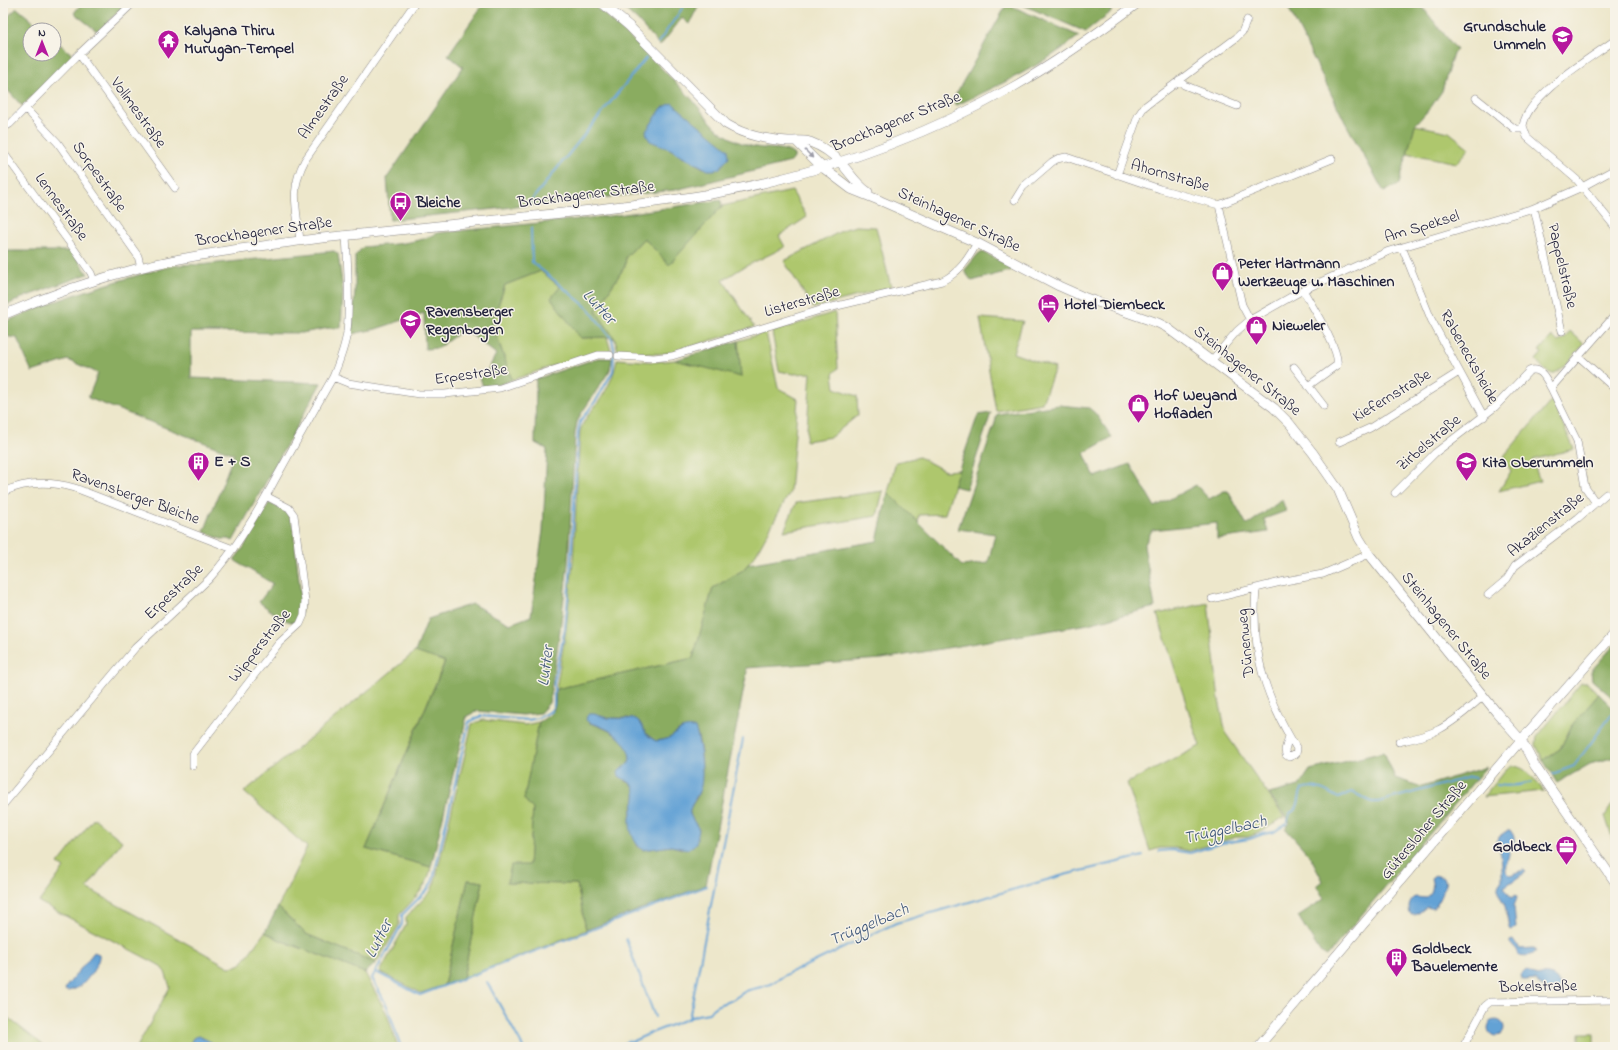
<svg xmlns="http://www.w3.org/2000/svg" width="1618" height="1050" viewBox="0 0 1618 1050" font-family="'Indie Flower',sans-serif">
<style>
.green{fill:#aec76d;stroke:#687454}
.forest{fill:#8aac60;stroke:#56674e;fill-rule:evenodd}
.water{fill:#64a2d5;stroke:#436288}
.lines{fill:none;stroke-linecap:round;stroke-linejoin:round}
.stream{stroke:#64a2d5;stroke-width:2}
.minor-casing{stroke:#888483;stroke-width:8}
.major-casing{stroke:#888483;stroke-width:10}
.minor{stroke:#fff;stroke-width:7}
.major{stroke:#fff;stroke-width:9}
.oneway{fill:#9c9ca7}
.labels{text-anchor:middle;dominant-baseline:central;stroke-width:3;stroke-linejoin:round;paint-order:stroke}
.poi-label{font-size:16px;font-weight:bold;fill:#22223b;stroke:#f7f3e8;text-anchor:start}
.street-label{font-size:16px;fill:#22223b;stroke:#f7f3e8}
.water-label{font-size:17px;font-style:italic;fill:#3c5579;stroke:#f7f3e8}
</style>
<rect width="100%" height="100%" fill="#f7f3e8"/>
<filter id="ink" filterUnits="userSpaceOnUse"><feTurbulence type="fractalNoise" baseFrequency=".025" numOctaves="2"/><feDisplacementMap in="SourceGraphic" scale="8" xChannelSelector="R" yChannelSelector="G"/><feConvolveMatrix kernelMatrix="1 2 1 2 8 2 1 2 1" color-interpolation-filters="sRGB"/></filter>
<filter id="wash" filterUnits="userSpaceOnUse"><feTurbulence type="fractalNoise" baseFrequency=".012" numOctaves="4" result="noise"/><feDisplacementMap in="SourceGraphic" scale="16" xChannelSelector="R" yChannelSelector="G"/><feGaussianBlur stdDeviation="0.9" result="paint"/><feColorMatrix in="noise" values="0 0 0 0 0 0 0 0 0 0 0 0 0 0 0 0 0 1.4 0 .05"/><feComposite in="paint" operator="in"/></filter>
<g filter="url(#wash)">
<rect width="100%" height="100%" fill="#ede7cb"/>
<path class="green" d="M1415 125 1449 132 1469 148 1457 163 1407 153Z
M792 191 807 217 779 236 785 247 742 268 723 280 754 327 671 353 655 354 618 351 615 339 596 311 625 266 626 257 644 238 669 264 722 206Z
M856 226 876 227 891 287 813 308 784 261 845 229Z
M541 271 560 287 581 338 607 337 611 351 576 358 512 380 492 323 505 285Z
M835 312 838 368 833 374 835 388 857 396 858 415 831 437 806 441 811 373 794 374 779 371 772 332Z
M980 318 1023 321 1013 353 1055 368 1042 403 996 411Z
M1570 331 1584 344C1577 351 1560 376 1550 373 1544 371 1540 364 1536 360L1542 353 1539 351 1552 336 1558 342 1564 339Z
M766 332 778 388 798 399 790 492 756 554 743 570 713 588 693 658 556 689 566 630 573 562 580 431C584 418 592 411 600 400 608 388 615 373 617 359L655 362 675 360 741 376 738 341Z
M1552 400 1574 449 1532 460 1540 481 1499 491 1511 471 1503 457Z
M919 457 945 471 959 470 945 514 919 515 918 522 888 492 896 462Z
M883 491 877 516 784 531 796 503Z
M1208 603 1219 700 1226 734 1284 817 1261 832 1248 837H1236L1189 851 1175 848H1160L1150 851 1127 783 1200 746 1157 614Z
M415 652 445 661 366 849 431 867C428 887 412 901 399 915V925L376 963 306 934 278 907 307 847 244 792Z
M1581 683H1587L1599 694 1572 725 1560 749 1543 760 1536 745 1537 737Z
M483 720 525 725 539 722 524 799 533 809 529 865 507 883 577 884 586 930 463 978 483 882 468 880 444 985 421 993 380 972 406 925V917L431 891 435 881 472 724Z
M1511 766C1526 765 1535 781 1544 791L1483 797 1506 769Z
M1613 803H1615V846L1605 816Z
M94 818 122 841 87 888 229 967 236 966 241 964 265 932 280 940 365 973 387 1014 398 1047H216L213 1043 193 1038 191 1042 194 1047H137L170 987 165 972 159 965 39 902 64 868 58 864Z
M3 1014 43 1045 42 1047H3Z
M1580 1033H1594V1047H1580Z"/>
<path class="forest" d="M82 3H127L98 32 74 13Z
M484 3H590C626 31 658 65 690 97 700 108 709 122 720 131 731 139 743 145 756 147 768 150 785 146 794 155V158L791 162 675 190 390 220 387 178 463 67 448 55ZM659 145 729 157 703 168 670 149Z
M618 3H634L645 9 649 3H700L689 24 682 18 660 46 638 21Z
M1018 3H1102L1112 11 1086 32Z
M1286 3H1419L1457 50 1453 53 1442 91 1431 107 1415 125 1399 184 1384 192 1345 122Z
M1007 4 1079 36C1042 66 999 85 957 105L952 101Z
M17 8 43 30H30V54H54V39L74 56 22 106 3 85V21Z
M721 200 722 206 669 265 644 238 626 257 625 266 596 311 615 339 607 337 581 338 578 335 551 298 560 287 541 271 505 285 492 323 512 380 499 385 483 387 480 377 489 368 496 354 464 329 438 348 425 349 424 313 376 329 352 334 355 291V256L363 247C387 244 415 245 437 233L611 216Z
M3 251H72L88 274 24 297 3 307Z
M334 251 338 254 343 291 341 328H329L302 333 191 332V378L321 383 233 541 229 539H221L204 532 234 454 88 398 98 373 68 360 32 372 17 338 3 336V323C47 303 92 288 139 275 157 270 179 262 199 265Z
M981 252 985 253 1016 269 972 281 964 271 978 254Z
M738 341 741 377 675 360Z
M598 358H612L610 370 581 414 577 422 575 433 568 564 560 630 549 703 540 713 523 715 477 711 467 716 431 867 366 849 445 662 415 652 428 619 472 604 510 624 531 616 543 530 547 449 535 443 536 379Z
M1059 405 1089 408 1095 413 1112 437 1084 453 1095 477 1130 464 1155 507 1196 485 1209 499 1224 491H1228L1247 525 1282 500 1286 511 1264 519 1268 532 1217 539V523L1152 530 1144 546 1155 607 1088 624 882 659 746 668 747 672 706 885 586 930 577 884 507 883 511 865H529L533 809 524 799 539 722C557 711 555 709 556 689L693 658 713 588 743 570 748 564 877 541 888 492 962 566 988 563 995 534 958 529 995 423 997 414ZM594 714 607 718H628L639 721 645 733 656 741 670 738 681 729 695 728C703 748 704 774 698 795 696 802 688 806 690 814 692 820 697 825 699 830L682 849 671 846 643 850C641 849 639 848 638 847 636 844 630 823 630 819 630 806 645 788 625 781L622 768 629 763C636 742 605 727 589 723Z
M991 413 966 489 953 486 978 415Z
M269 503C285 511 288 509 293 527L302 607 300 616 294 623 282 619 259 602 273 584 234 560 244 547Z
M1615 644V700L1592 680 1591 671Z
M1599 694 1615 710V757L1590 764 1557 783 1543 760 1560 749 1572 725Z
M1384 752 1395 778 1422 787 1486 767 1327 956 1320 952 1298 916 1324 899 1317 886 1323 881 1310 856 1285 828 1290 823 1269 794 1299 786 1310 770Z
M468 880 483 882 463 978 444 985Z
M278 907 306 934 376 963 365 973 280 940 265 932Z"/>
<path class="water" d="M672 103 728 149 729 157 720 168 714 170H708L670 149 650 141 647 136 646 131 662 108Z
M589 714H594L607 718 636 719C646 726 640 733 656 741 660 740 665 740 669 738 681 732 679 726 695 728 700 742 704 771 701 786 699 795 688 807 690 814 692 820 697 825 699 830L696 844 688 849 671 846 643 850C634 844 629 830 630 819 631 809 638 798 634 788 632 782 624 780 619 776L618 772 622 768 629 763C631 758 629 752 627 748 621 736 610 730 597 725 593 723 590 724 586 720L587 716Z
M1508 830H1510L1514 836V843L1508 847C1513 856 1499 869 1510 875L1524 870 1526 872 1504 887 1511 898 1516 895 1517 898 1514 906 1516 928 1510 930 1509 928 1505 906 1498 892V886L1502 880V866L1501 855 1497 841 1498 837Z
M1435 875 1444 878 1446 884 1436 906 1433 909 1427 907C1421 910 1416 918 1410 914 1408 906 1409 903 1415 897L1426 898C1434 893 1433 886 1431 878Z
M1513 940 1519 949 1534 948 1536 951C1533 957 1524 956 1518 955L1516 950 1510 943V941Z
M94 952 99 954C101 962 86 983 79 987 75 989 71 991 66 991L65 990 66 987Z
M1526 970 1537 976C1548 972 1560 977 1562 990L1549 992 1539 984 1536 980 1525 981 1522 980 1521 975Z
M1488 1028a8 8 0 1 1 16 0a8 8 0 1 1-16 0Z
M199 1036 213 1043 216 1047H194L191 1042 193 1038Z"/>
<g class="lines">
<path class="stream" d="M658 43 686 3
M530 202 646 58
M1552 774 1574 766 1615 710
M1497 785C1510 787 1520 785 1532 782
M1159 851 1172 850 1190 853 1222 843 1249 839 1263 834 1274 832 1287 823 1290 813C1301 808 1297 799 1302 789 1315 784 1327 791 1338 798L1352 792 1372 802H1378L1470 777 1475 778
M626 939 655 1017
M376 972 420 995 707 886
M487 982 523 1047
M689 1019 743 739
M401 1047 387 1006 372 978 402 924V915L428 889 433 880 469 722 481 716 528 720 538 718 551 711 554 705V683L565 628 570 577 578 432 580 422 597 399 613 371 614 349 612 339 588 308 532 262 531 228
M618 1047 626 1042 633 1041 651 1033 697 1015 709 1013C714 1005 721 1004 730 1001 737 998 742 992 749 990 757 988 763 987 770 984 782 978 788 971 801 968L896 923 1064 875 1143 856"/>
</g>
</g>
<g filter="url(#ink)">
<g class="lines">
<defs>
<path id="minor" d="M1615 40C1591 58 1527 95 1523 126L1527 137 1577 180 1615 227
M79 54 175 188
M1179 80 1184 85 1237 106
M1476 98 1515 129H1523
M26 109 58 143 138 256 141 268
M3 128 10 124 79 54 133 3
M3 152 74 249 91 273 94 281
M1117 175 1138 116 1144 107 1236 38 1242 32 1247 20
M1015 200 1023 187 1052 162 1057 159 1066 157 1160 189 1219 205
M1219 205 1332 159
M1219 205 1242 305 1250 320
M1534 208 1562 331
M300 241C297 209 289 190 305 160L415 3
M1402 247 1431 319 1484 417
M1303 290C1311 304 1341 351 1337 365L1308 386
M618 356 654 358 672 356 820 310 942 281C959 273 968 259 977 243
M1578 356 1615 389
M1212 360 1237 331 1250 320 1303 290 1389 251 1534 208 1582 187 1615 169
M1294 367 1324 406
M333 377 348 383 419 394H445L500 388 577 362 598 355H610
M1339 442 1370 428 1459 372
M3 492C27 481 50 481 75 488L233 549
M1395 493 1435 453 1495 407 1529 371C1541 366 1546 379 1551 388
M1596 503 1585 487 1577 441 1551 388 1615 315
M1256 589C1251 653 1264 695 1297 749L1296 754 1289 757 1286 755 1285 750 1289 736
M1488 595 1507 579 1515 566 1578 518 1606 494
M1212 599 1285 581 1323 574 1369 554
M1399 742C1412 739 1426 736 1438 730 1454 722 1470 708 1483 696
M193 766V754L279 643 300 624 304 615 305 601 294 515 289 508 266 496
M3 805 135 648 209 579C236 549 257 513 276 478 295 444 314 410 333 377 339 362 345 348 347 332 350 301 348 267 346 236
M1463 1047 1485 1006 1490 1002 1615 1000"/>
<path id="major" d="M602 3 629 26 726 124C746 136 765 139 788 141 795 141 803 140 810 142 821 146 833 154 841 163 850 173 856 184 868 192
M796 141 822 167 851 189 881 201 977 243 1059 286 1086 298 1158 323 1166 327 1274 408 1290 424 1313 453 1338 489 1359 538 1369 554 1497 713 1521 740 1535 766 1615 882
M3 315C47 296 92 280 139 268 199 253 261 246 322 238 412 228 501 220 591 210 636 204 682 200 727 191 827 171 924 137 1013 87 1057 62 1098 33 1138 3
M1258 1047 1521 740 1615 633"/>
</defs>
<use href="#minor" class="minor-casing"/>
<use href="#major" class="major-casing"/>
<use href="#minor" class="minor"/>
<use href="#major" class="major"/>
</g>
<defs><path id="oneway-solid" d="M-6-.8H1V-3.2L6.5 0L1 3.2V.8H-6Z"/></defs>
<use class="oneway" href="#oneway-solid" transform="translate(809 154) rotate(46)"/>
</g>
<defs>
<symbol id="school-pin" viewBox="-11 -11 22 30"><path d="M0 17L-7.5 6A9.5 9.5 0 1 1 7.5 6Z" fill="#b5179e" stroke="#f7f3e8"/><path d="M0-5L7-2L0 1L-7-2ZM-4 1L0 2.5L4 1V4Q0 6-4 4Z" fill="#fff"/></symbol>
<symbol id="temple-pin" viewBox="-11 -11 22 30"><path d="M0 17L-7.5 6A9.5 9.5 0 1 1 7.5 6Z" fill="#b5179e" stroke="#f7f3e8"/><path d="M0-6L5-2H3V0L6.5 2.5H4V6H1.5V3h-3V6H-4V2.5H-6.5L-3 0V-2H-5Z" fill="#fff"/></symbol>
<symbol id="bus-pin" viewBox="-11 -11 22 30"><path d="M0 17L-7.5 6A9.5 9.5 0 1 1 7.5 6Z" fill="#b5179e" stroke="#f7f3e8"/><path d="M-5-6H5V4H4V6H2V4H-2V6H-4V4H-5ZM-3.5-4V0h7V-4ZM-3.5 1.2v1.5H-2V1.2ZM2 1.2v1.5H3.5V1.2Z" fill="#fff"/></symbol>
<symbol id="shop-pin" viewBox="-11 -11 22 30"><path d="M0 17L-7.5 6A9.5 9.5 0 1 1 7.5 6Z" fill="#b5179e" stroke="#f7f3e8"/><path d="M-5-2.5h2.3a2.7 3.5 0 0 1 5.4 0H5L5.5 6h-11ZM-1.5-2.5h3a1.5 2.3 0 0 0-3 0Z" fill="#fff"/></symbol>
<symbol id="hotel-pin" viewBox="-11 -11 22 30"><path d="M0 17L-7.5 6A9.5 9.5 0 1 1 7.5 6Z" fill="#b5179e" stroke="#f7f3e8"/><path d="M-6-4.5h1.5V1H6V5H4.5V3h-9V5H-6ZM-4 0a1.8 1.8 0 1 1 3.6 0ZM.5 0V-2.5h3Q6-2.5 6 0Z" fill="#fff"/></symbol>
<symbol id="building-pin" viewBox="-11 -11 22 30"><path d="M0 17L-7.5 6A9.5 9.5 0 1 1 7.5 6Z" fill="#b5179e" stroke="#f7f3e8"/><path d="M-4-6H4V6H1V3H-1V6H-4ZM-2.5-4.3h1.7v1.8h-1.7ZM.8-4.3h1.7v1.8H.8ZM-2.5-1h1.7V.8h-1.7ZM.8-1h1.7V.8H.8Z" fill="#fff"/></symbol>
<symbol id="office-pin" viewBox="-11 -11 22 30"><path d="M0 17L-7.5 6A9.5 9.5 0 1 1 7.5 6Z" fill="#b5179e" stroke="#f7f3e8"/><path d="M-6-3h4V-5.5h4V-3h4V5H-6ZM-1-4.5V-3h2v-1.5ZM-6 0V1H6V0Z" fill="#fff"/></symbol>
</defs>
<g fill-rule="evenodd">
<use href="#school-pin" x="1550" y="24" width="25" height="34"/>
<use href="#temple-pin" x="156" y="28" width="25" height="34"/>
<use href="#bus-pin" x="388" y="190" width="25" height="34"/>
<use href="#shop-pin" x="1210" y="260" width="25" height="34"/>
<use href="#hotel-pin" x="1036" y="292" width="25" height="34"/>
<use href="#school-pin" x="398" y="308" width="25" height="34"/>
<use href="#shop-pin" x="1244" y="314" width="25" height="34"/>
<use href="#shop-pin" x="1126" y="392" width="25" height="34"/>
<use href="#building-pin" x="186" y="450" width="25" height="34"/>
<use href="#school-pin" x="1454" y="450" width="25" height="34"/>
<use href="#office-pin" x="1554" y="834" width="25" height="34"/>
<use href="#building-pin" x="1384" y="946" width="25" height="34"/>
</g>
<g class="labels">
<g class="poi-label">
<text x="1546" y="27" text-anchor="end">Grundschule<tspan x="1546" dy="18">Ummeln</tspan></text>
<text x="184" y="31">Kalyana Thiru<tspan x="184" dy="18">Murugan-Tempel</tspan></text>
<text x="416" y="203">Bleiche</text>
<text x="1238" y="264">Peter Hartmann<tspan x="1238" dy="18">Werkzeuge u. Maschinen</tspan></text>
<text x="1064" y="305">Hotel Diembeck</text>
<text x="426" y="312">Ravensberger<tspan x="426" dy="18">Regenbogen</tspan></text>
<text x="1272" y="326">Nieweler</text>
<text x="1154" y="396">Hof Weyand<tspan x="1154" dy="18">Hofladen</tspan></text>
<text x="214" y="462">E + S</text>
<text x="1482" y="463">Kita Oberummeln</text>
<text x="1552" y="847" text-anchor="end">Goldbeck</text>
<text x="1412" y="949">Goldbeck<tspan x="1412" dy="18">Bauelemente</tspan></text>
</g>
<g class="street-label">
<text transform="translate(324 107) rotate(-55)">Almestraße</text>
<text transform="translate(138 113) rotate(54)">Vollmestraße</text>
<text transform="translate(896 122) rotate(-22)">Brockhagener Straße</text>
<text transform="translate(1170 176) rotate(16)">Ahornstraße</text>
<text transform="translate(99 177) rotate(55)">Sorpestraße</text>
<text transform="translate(586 195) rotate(-7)">Brockhagener Straße</text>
<text transform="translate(61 207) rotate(54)">Lennestraße</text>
<text transform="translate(959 220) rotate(25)">Steinhagener Straße</text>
<text transform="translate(1422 227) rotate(-17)">Am Speksel</text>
<text transform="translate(264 232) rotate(-8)">Brockhagener Straße</text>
<text transform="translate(1562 266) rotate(77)">Pappelstraße</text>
<text transform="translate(802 302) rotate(-16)">Listerstraße</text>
<text transform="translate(1469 357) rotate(61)">Rabenecksheide</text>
<text transform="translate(1247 371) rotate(39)">Steinhagener Straße</text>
<text transform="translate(471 375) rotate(-8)">Erpestraße</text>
<text transform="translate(1392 396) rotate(-31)">Kiefernstraße</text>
<text transform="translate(1429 443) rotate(-40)">Zirbelstraße</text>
<text transform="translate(135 497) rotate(20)">Ravensberger Bleiche</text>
<text transform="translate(1546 525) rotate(-39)">Akazienstraße</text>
<text transform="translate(174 592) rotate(-43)">Erpestraße</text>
<text transform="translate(1446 626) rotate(51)">Steinhagener Straße</text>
<text transform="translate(1246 643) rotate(-96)">Dünenweg</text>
<text transform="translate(260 646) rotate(-51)">Wipperstraße</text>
<text transform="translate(1424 830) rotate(-50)">Gütersloher Straße</text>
<text transform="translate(1538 987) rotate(-1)">Bokelstraße</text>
</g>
<g class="water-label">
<text transform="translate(599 307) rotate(47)">Lutter</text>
<text transform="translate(546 666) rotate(-83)">Lutter</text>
<text transform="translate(1225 830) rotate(-12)">Trüggelbach</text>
<text transform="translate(869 925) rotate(-23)">Trüggelbach</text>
<text transform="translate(379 939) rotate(-63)">Lutter</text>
</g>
</g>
<rect width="1618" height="1050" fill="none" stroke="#f7f3e8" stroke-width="16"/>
<g transform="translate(42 42)"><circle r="19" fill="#f7f3e8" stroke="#a29fa3"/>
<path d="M0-3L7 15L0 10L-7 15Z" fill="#b5179e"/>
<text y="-6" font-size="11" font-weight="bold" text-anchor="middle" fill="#22223b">N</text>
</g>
</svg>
